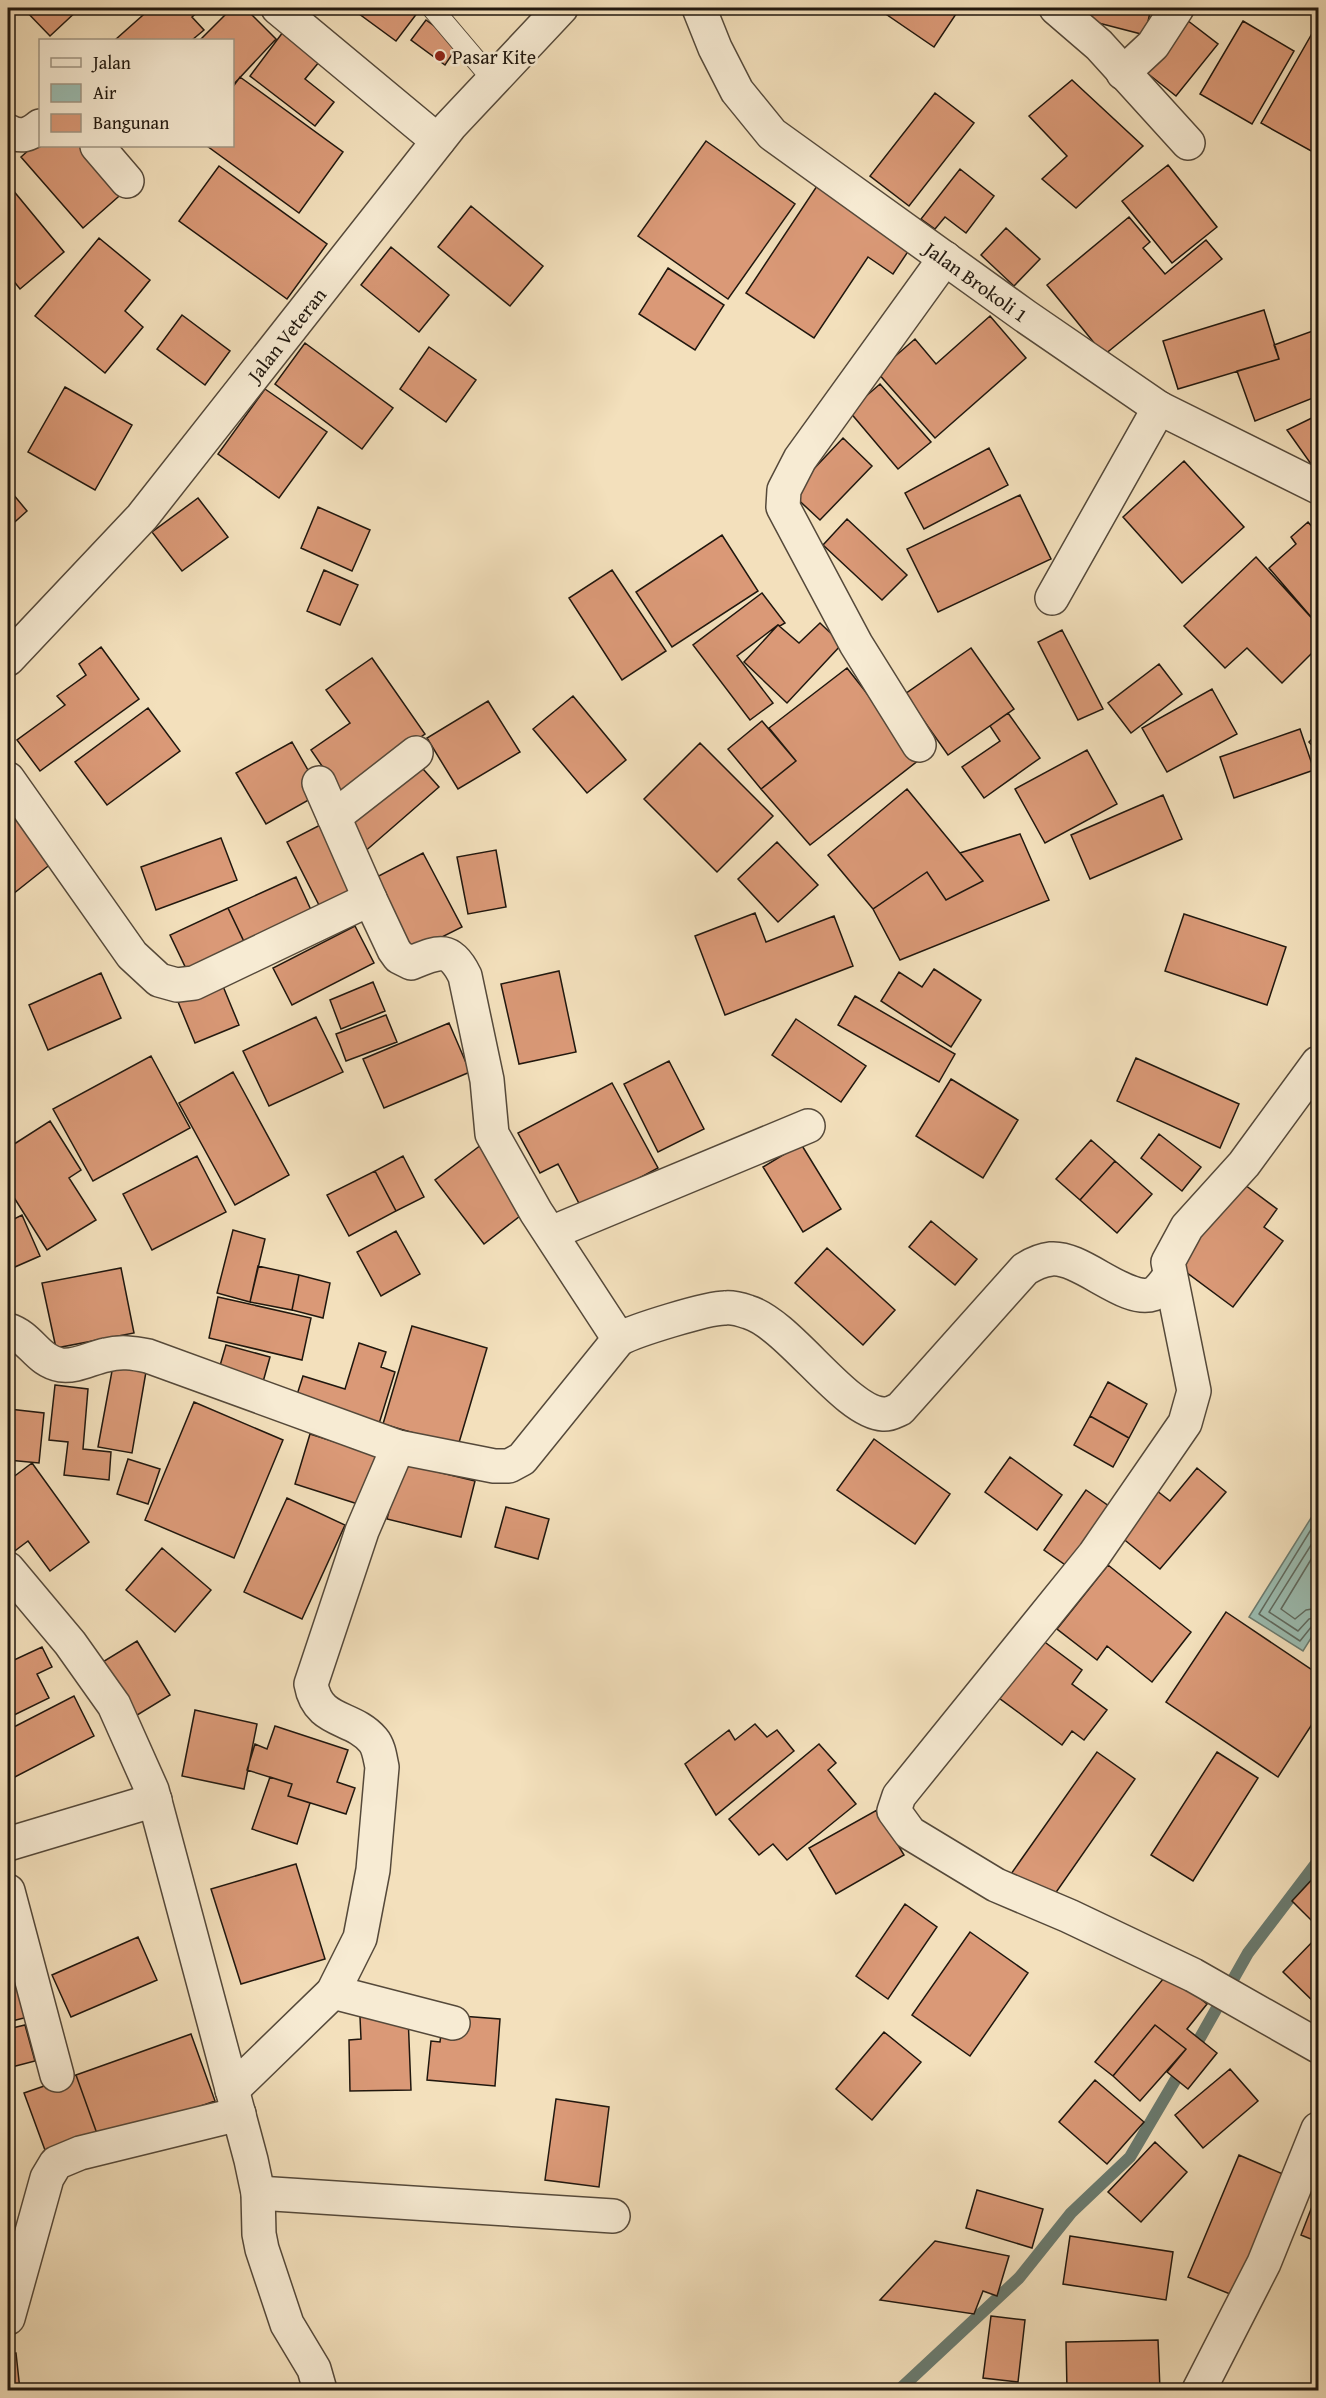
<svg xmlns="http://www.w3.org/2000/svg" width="1326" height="2398" viewBox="0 0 1326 2398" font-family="'Gentium Book Plus',serif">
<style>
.water{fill:#9bbdb2;stroke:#6a7b70;stroke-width:1.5}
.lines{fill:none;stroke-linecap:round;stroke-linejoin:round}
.shore{stroke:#5e6a60;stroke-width:1.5}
.stream{stroke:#6a7b70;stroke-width:12}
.building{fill:#da9977;stroke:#20170e;stroke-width:1.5}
.service-casing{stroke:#55493a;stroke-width:22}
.minor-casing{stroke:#55493a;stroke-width:36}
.service{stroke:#f7ebd3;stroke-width:20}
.minor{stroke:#f7ebd3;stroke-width:33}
.poi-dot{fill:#8f2418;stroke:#f7ebd3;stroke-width:2}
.labels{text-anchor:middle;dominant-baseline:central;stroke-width:5;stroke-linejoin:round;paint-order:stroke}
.poi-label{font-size:20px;fill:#20170e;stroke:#f7ebd3;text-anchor:start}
.street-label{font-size:20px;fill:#20170e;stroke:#f7ebd3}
</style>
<rect width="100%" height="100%" fill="#f3e0bc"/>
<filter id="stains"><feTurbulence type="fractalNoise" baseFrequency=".00333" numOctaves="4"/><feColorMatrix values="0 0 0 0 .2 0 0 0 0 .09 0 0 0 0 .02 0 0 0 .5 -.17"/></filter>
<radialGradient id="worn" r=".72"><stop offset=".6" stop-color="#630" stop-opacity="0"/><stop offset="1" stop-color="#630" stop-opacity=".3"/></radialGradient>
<path class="water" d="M1311 1518 1318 1522V1627L1303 1651 1249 1617Z"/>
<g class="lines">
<path class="shore" d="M1318 1527 1312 1528 1259 1614 1300 1641 1312 1626 1318 1624
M1318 1534 1269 1612 1298 1631 1309 1619 1318 1617
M1318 1548 1281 1609 1295 1619 1306 1610 1318 1608"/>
<path class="stream" d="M1192 2052 1248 1953 1318 1861
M899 2390 1019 2278 1071 2213 1130 2157 1183 2067"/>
</g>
<path class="building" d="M23 8H80L50 36Z
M151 8H194L198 12 192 17 204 30 192 40H115Z
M232 8H245L276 39 232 86V40H200Z
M351 8H421L396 41Z
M877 8H960L934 47Z
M1086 8H1151L1145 35 1083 19Z
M1183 17 1218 44 1176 96 1142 69Z
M426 20 459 44 445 65 411 40Z
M1243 21 1294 51 1252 124 1200 94Z
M1318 23V143L1313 152 1261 123Z
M286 28 325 55 305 79 334 102 315 126 250 76Z
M240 77 343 152 299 213 207 146H232V88Z
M1072 80 1143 146 1076 208 1042 179 1067 156 1029 116Z
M935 93 974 123 909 206 870 176Z
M40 140V146H87L126 190 83 228 21 157Z
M706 141 795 204 728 299 638 236Z
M1168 165 1217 227 1172 263 1122 201Z
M219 166 327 244 287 299 179 221Z
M960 169 994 196 966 233 945 217 935 229 921 219Z
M817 186 911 247 893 274 868 257 814 338 746 293Z
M12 189 64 252 20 289 8 274V192Z
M471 206 543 266 510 306 438 247Z
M1129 217 1150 242 1143 248 1165 274 1206 240 1222 259 1104 355 1047 285Z
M1006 228 1040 259 1014 286 981 255Z
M99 238 150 280 125 311 143 327 105 373 35 316Z
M391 247 449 295 419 332 361 285Z
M668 268 724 305 695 350 639 314Z
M1264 310 1279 359 1178 389 1163 341Z
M182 315 230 351 205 385 157 349Z
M990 316 1026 358 935 438 877 372 915 339 936 364Z
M1318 329V396L1255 421 1237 371 1279 359 1274 345Z
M305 343 393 408 362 449 275 384Z
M429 347 476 380 446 422 400 389Z
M880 384 931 442 898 469 849 411Z
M65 387 132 425 95 490 28 452Z
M265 389 327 432 279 498 218 454Z
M1318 415V474L1287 430Z
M843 438 872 466 820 520 791 493Z
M989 448 1008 485 924 529 905 493Z
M1184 461 1244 527 1182 583 1123 517Z
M8 488 27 511 8 528Z
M1020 495 1051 559 938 612 907 549Z
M198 498 228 537 182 571 152 532Z
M318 507 370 530 352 571 301 548Z
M847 519 907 575 882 600 823 545Z
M1308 522 1318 534V625L1269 568 1296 544 1291 537Z
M722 535 758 591 672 647 636 592Z
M1256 557 1318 625V647L1282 683 1247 648 1225 668 1184 626Z
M324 570 358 585 340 625 307 611Z
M612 570 666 651 622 680 569 598Z
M762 593 785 623 780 626 778 625 737 656 773 703 750 720 693 645Z
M820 623 842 644 787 703 744 662 778 625 799 643Z
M1062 630 1103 709 1078 720 1038 642Z
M101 647 139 699 40 771 17 740 65 705 57 696 86 675 79 664Z
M971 648 1014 709 948 755 905 694Z
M372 658 425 734 340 792 311 750 350 723 326 690Z
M1159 664 1182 694 1131 733 1108 703Z
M847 668 919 760 810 845 761 789 796 761 769 728Z
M1212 689 1237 734 1167 772 1142 728Z
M573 696 626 760 587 793 533 729Z
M488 701 520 752 458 789 427 738Z
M148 708 180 751 107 805 75 762Z
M1008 713 1040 758 984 798 962 767 1000 741 990 726Z
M762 721 796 761 761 789 728 749Z
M1300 729 1314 770 1234 798 1220 757Z
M1318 733V752L1309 742Z
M292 742 321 793 266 824 236 773Z
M700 743 773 816 717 872 644 799Z
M1087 750 1117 804 1045 843 1015 789Z
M416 761 439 787 362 854 340 827Z
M907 789 983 881 946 900 927 872 873 909 828 855Z
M1163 795 1182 839 1090 879 1071 835Z
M16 817 52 863 8 898V823Z
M326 822 360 889 321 909 287 842Z
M1020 834 1049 900 900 960 873 909 927 872 946 900 983 881 960 853Z
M221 838 237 880 156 910 141 867Z
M777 842 818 885 778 922 738 879Z
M496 850 506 907 468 914 457 857Z
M423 853 462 927 406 955 367 882Z
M296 877 316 921 249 952 228 908Z
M228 908 249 952 191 979 170 935Z
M755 913 766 942 834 916 853 966 725 1015 695 936Z
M1184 914 1286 947 1267 1005 1165 971Z
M355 926 374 963 292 1005 273 968Z
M934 969 981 1000 951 1047 881 1001 899 972 922 987Z
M559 971 576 1052 519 1064 501 984Z
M101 973 121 1018 48 1050 29 1005Z
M220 979 239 1025 195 1043 176 997Z
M373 982 385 1011 341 1029 330 1000Z
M855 996 955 1054 939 1082 838 1025Z
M386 1015 397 1042 346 1061 336 1034Z
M316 1017 343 1072 269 1106 243 1051Z
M796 1019 866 1066 841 1102 772 1055Z
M449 1023 470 1072 384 1108 363 1059Z
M151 1056 190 1128 93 1181 53 1109Z
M1136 1058 1239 1104 1220 1148 1117 1101Z
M669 1061 704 1129 658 1152 624 1084Z
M233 1072 289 1175 235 1205 179 1103Z
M951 1079 1018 1120 983 1178 916 1136Z
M612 1083 658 1168 582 1209 558 1164 540 1173 518 1133Z
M50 1121 81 1170 69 1178 96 1220 47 1250 8 1188V1148Z
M1159 1134 1201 1167 1182 1191 1141 1158Z
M1091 1140 1115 1161 1080 1200 1056 1179Z
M801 1144 841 1209 803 1232 763 1167Z
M481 1145 529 1209 484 1244 435 1180Z
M197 1156 226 1212 152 1250 123 1194Z
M403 1156 424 1197 396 1211 375 1171Z
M1115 1161 1152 1194 1117 1233 1080 1200Z
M375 1171 396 1211 349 1236 327 1195Z
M1241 1182 1277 1209 1264 1227 1283 1241 1233 1307 1171 1261Z
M22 1215 40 1256 8 1270V1222Z
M931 1221 977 1259 955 1285 909 1247Z
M233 1230 265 1239 250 1302 217 1293Z
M396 1231 420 1274 381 1296 357 1252Z
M827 1248 895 1310 863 1345 795 1283Z
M258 1266 299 1275 292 1310 250 1302Z
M121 1268 134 1333 56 1348 42 1283Z
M299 1275 330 1283 323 1318 292 1310Z
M218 1297 311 1318 302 1360 209 1338Z
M412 1326 487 1348 458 1446 383 1424Z
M359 1343 386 1352 381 1367 395 1372 378 1427 295 1401 303 1376 345 1389Z
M226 1345 270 1357 261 1389 217 1376Z
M8 1346H10L8 1377Z
M114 1360 147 1366 132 1453 98 1447Z
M1108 1382 1147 1404 1129 1438 1090 1416Z
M55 1385 88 1389 83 1449 111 1452 109 1480 64 1475 68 1442 49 1440Z
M194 1402 283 1440 234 1558 145 1520Z
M9 1409 44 1413 39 1463 8 1460Z
M1090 1416 1129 1438 1113 1467 1074 1445Z
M310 1434 377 1455 361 1505 295 1484Z
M874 1439 950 1494 915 1544 837 1490Z
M1010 1457 1062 1495 1037 1530 985 1492Z
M128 1459 160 1469 148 1504 117 1494Z
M32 1463 89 1542 50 1571 28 1541 8 1556V1481Z
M401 1463 475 1481 461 1537 387 1519Z
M1197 1468 1226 1492 1160 1569 1115 1532 1152 1487 1170 1501Z
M1086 1490 1116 1511 1074 1571 1044 1550Z
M287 1498 345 1525 302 1619 244 1592Z
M506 1507 549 1519 538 1559 495 1547Z
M162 1548 211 1590 175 1632 126 1590Z
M1108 1565 1191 1632 1152 1682 1107 1646 1097 1660 1057 1629Z
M1226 1612 1318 1674V1715L1278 1777 1166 1702Z
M1042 1640 1082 1670 1072 1684 1107 1710 1084 1740 1072 1731 1062 1745 999 1698Z
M137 1641 170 1695 134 1717 101 1663Z
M42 1647 52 1667 37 1674 49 1698 8 1718V1653L12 1661Z
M74 1696 94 1736 13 1778 8 1767V1730Z
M195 1710 257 1724 244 1789 182 1776Z
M755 1724 767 1737 777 1730 794 1751 716 1815 685 1764 729 1730 735 1740Z
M275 1726 348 1750 337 1782 355 1788 346 1814 288 1796 292 1784 247 1770 255 1744 267 1749Z
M819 1744 836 1763 828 1770 856 1804 787 1860 773 1844 759 1855 729 1819Z
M1097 1752 1135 1779 1050 1901 1011 1874Z
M1217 1752 1258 1778 1193 1881 1151 1855Z
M270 1777 292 1784 288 1796 310 1803 297 1844 252 1829Z
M877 1810 904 1855 836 1894 809 1848Z
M296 1864 325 1959 241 1984 211 1889Z
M1318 1873V1916L1313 1922 1292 1901Z
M905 1904 937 1927 888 1999 856 1976Z
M970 1932 1028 1973 970 2056 912 2015Z
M1318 1936V2001L1316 2004 1283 1972Z
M138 1937 157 1980 71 2017 52 1975Z
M8 1941 28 2017 8 2022Z
M1168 1973 1207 2004 1187 2029 1217 2053 1188 2089 1167 2072 1186 2049 1155 2025 1113 2076 1095 2062Z
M408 2015 411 2090 350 2091 349 2040 361 2039 360 2017Z
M461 2016 500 2019 495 2086 427 2080 431 2041 440 2042 442 2026Z
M25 2025 35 2061 8 2068V2029Z
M1155 2025 1186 2049 1140 2101 1113 2076Z
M884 2032 921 2062 872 2120 836 2089Z
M191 2034 215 2101 100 2142 76 2075Z
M1230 2069 1258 2101 1203 2148 1175 2115Z
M76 2075 100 2142 49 2161 24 2093Z
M1095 2080 1144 2122 1107 2164 1059 2122Z
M556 2099 609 2107 599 2187 545 2180Z
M1155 2142 1187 2172 1141 2222 1108 2192Z
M1239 2155 1285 2175 1235 2296 1188 2277Z
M977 2190 1043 2209 1032 2248 966 2228Z
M1318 2191V2242L1301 2235Z
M1070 2236 1173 2252 1166 2300 1063 2284Z
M935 2241 1009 2256 997 2296 983 2291 974 2314 880 2300Z
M991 2316 1025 2320 1018 2382 983 2378Z
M1158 2340 1160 2390H1067L1066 2342Z
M16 2353 20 2390H8V2354Z"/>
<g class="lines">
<defs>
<path id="service" d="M432 8 493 80"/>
<g id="minor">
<path d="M278 8 438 141"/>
<path id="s1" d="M699 8 715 48 737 91 772 134 1025 316 1159 408 1318 487"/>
<path d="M1056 8 1099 45 1188 143"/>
<path d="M1123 73 1153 45 1177 8"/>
<path d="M8 131C21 138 29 135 40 126"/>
<path d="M97 146 127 181"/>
<path d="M1052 598 1159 408"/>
<path id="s2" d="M8 659 142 517 450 126 561 8"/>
<path d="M919 745 856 644 783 507 784 490 800 459 945 258"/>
<path d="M8 779 132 955 159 980 177 985 194 983 370 899 394 950 399 957 411 963C438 952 450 945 465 976L487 1080 492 1134 536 1212 619 1339C636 1330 707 1308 725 1308 732 1307 742 1310 748 1312 789 1324 845 1412 883 1414 889 1415 895 1411 900 1409L1025 1269C1033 1264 1042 1260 1051 1259 1081 1256 1126 1304 1153 1294 1160 1290 1164 1283 1169 1277"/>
<path d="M319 783 370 899"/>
<path d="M334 817 416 753"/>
<path d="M1318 1063 1244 1164 1187 1227 1168 1262 1194 1391 1185 1423 1094 1555 899 1796 894 1811 910 1833 996 1885 1069 1916 1193 1975 1318 2046"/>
<path d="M551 1233 808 1126"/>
<path d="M8 1330C31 1337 37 1361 61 1365 76 1367 91 1358 106 1355 121 1351 133 1353 148 1356L398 1447 494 1466H509L522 1459 619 1339"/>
<path d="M8 1569 70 1643 114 1705 152 1790 251 2160 258 2193 259 2234 262 2249 287 2324 314 2369 320 2390"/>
<path d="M8 1844 155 1800"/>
<path d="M8 1891 57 2075"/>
<path d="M333 1992 453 2023"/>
<path d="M232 2090 333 1992 360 1938 373 1870 382 1767C380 1758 379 1747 373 1740 352 1715 318 1724 311 1684L362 1531 398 1447"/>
<path d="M258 2193 613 2216"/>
<path d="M8 2318 47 2178 56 2163 80 2153 239 2114"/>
<path d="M1199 2390 1264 2263 1318 2129"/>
</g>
</defs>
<use href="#service" class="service-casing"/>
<use href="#minor" class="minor-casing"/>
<use href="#service" class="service"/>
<use href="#minor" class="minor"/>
</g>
<circle class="poi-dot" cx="440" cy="56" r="6"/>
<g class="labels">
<g class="poi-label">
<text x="452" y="56">Pasar Kite</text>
</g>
<g class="street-label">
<text stroke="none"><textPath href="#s1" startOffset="399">Jalan Brokoli 1</textPath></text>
<text stroke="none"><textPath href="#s2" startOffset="428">Jalan Veteran</textPath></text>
</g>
</g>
<rect width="1326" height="2398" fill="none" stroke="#f3e0bc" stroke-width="30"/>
<rect x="9" y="9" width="1308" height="2380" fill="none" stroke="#20170e" stroke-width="3"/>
<rect x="15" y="15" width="1296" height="2368" fill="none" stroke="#20170e" stroke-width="1.5"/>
<rect x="39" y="39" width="195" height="108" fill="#f7ebd3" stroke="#a19684" stroke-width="1.5"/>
<rect x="51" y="58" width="30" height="9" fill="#f7ebd3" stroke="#a19684" stroke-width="1.5"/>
<text x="93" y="69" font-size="18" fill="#20170e">Jalan</text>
<rect x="51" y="84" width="30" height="18" fill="#9bbdb2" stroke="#a19684" stroke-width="1.5"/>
<text x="93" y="99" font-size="18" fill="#20170e">Air</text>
<rect x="51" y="114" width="30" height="18" fill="#da9977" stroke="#a19684" stroke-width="1.5"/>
<text x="93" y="129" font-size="18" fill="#20170e">Bangunan</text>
<rect width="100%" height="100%" filter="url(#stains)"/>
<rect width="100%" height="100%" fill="url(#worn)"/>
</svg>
